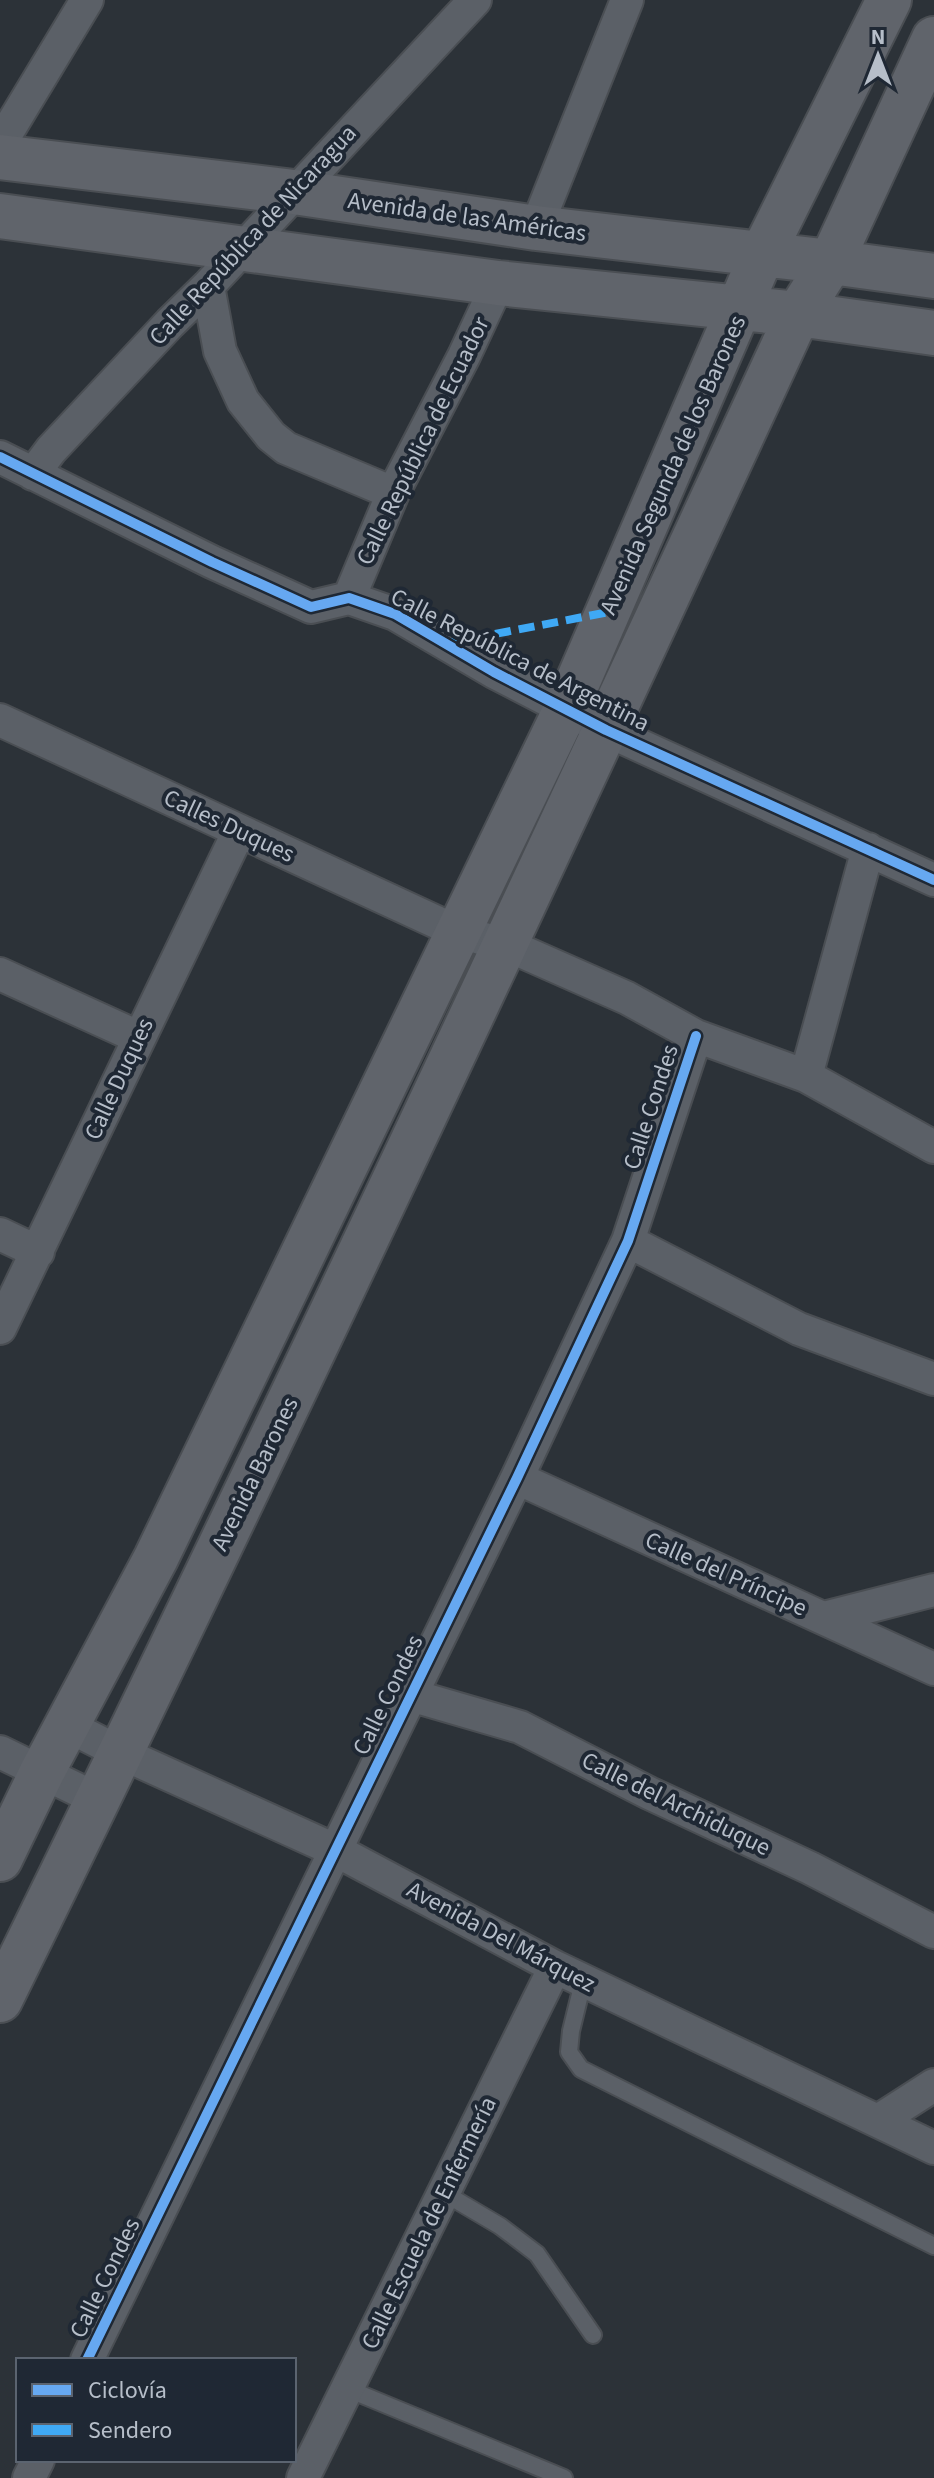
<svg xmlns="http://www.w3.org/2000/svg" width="934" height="2478" viewBox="0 0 934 2478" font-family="'Source Sans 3',sans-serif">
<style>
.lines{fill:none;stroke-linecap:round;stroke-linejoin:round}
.lane-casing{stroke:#4a4e53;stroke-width:20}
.street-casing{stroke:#4a4e53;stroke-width:36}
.secondary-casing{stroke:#4a4e53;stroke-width:48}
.lane{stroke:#5b6067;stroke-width:16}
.street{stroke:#5b6067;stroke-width:32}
.secondary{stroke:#60646b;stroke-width:44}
.quiet{stroke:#3fa9f5;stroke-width:8;stroke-dasharray:16 8;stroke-linecap:butt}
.cycleway-casing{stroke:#1f2834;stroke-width:15}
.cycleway{stroke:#66a8f1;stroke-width:10}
.labels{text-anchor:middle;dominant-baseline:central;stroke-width:8;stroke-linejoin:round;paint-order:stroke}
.street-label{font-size:24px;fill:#b6bec9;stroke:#1f2834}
</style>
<rect width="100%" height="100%" fill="#2c3238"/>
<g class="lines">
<defs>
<path id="lane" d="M583 1982 571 2031 569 2052 581 2069 934 2246
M444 2193 500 2226 537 2254 593 2335
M348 2389 564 2478"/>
<path id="street" d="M0 144 87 0
M536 228 627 0
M208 286 220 351 243 401 271 436 286 448 393 493
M0 457 212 562 311 607 349 598 395 614 494 672 606 730 934 880
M33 474 51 450 170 323 208 286 475 0
M349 598 393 493 464 356 498 283
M0 720 458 932 507 945 627 998 696 1036 806 1076 934 1147
M0 974 138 1037
M806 1076 868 849
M0 1234 38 1252
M628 1241 799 1329 934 1379
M0 1328 239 831
M517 1478 934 1669
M824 1618 934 1590
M410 1695 520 1727 649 1793 810 1868 934 1932
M68 1726 121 1753 337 1851 555 1967 934 2148
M0 1752 99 1800
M878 2121 934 2085
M87 2360 517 1478 628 1241 696 1036
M29 2478 38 2460
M303 2478 555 1967"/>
<path id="secondary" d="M0 157 294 192 536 228 831 262 934 276
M0 216 498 283 798 314 934 333
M0 1859 42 1772 156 1558 566 709 762 255 889 0
M0 2000C274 1442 537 879 798 314L831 262 934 39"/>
</defs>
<use href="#lane" class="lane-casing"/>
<use href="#street" class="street-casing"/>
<use href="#secondary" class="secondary-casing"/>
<use href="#lane" class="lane"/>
<use href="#street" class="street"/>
<use href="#secondary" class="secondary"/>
<path class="quiet" d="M448 643 609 612"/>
<defs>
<path id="cycleway" d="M0 457 212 562 311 607 349 598 395 614 494 672 606 730 934 880
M87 2360 517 1478 628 1241 696 1036"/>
</defs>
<use href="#cycleway" class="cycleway-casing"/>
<use href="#cycleway" class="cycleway"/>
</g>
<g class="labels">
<g class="street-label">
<text transform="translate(467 217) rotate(8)">Avenida de las Américas</text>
<text transform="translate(253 235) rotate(-47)">Calle República de Nicaragua</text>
<text transform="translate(423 441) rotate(-64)">Calle República de Ecuador</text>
<text transform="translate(673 465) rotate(-66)">Avenida Segunda de los Barones</text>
<text transform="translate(520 660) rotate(27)">Calle República de Argentina</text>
<text transform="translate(229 826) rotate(25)">Calles Duques</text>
<text transform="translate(119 1079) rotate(-65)">Calle Duques</text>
<text transform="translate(651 1107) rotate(-72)">Calle Condes</text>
<text transform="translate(255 1474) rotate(-64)">Avenida Barones</text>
<text transform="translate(726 1574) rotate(24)">Calle del Príncipe</text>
<text transform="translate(388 1695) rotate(-64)">Calle Condes</text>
<text transform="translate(676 1804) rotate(26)">Calle del Archiduque</text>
<text transform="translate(501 1937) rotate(28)">Avenida Del Márquez</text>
<text transform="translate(429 2223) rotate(-64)">Calle Escuela de Enfermería</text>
<text transform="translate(105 2278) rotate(-64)">Calle Condes</text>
</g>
</g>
<rect x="16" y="2358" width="280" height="104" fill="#1f2834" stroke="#5b6470" stroke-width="2"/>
<rect x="32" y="2384" width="40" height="12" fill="#66a8f1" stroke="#5b6470" stroke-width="2"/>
<text x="88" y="2398" font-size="24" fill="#b6bec9">Ciclovía</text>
<rect x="32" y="2424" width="40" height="12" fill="#3fa9f5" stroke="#5b6470" stroke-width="2"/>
<text x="88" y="2438" font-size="24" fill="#b6bec9">Sendero</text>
<g transform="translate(878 56)" stroke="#1f2834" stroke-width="6" paint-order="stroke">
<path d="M0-6L14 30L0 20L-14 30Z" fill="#b6bec9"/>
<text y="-12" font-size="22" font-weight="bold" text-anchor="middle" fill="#b6bec9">N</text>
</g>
</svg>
